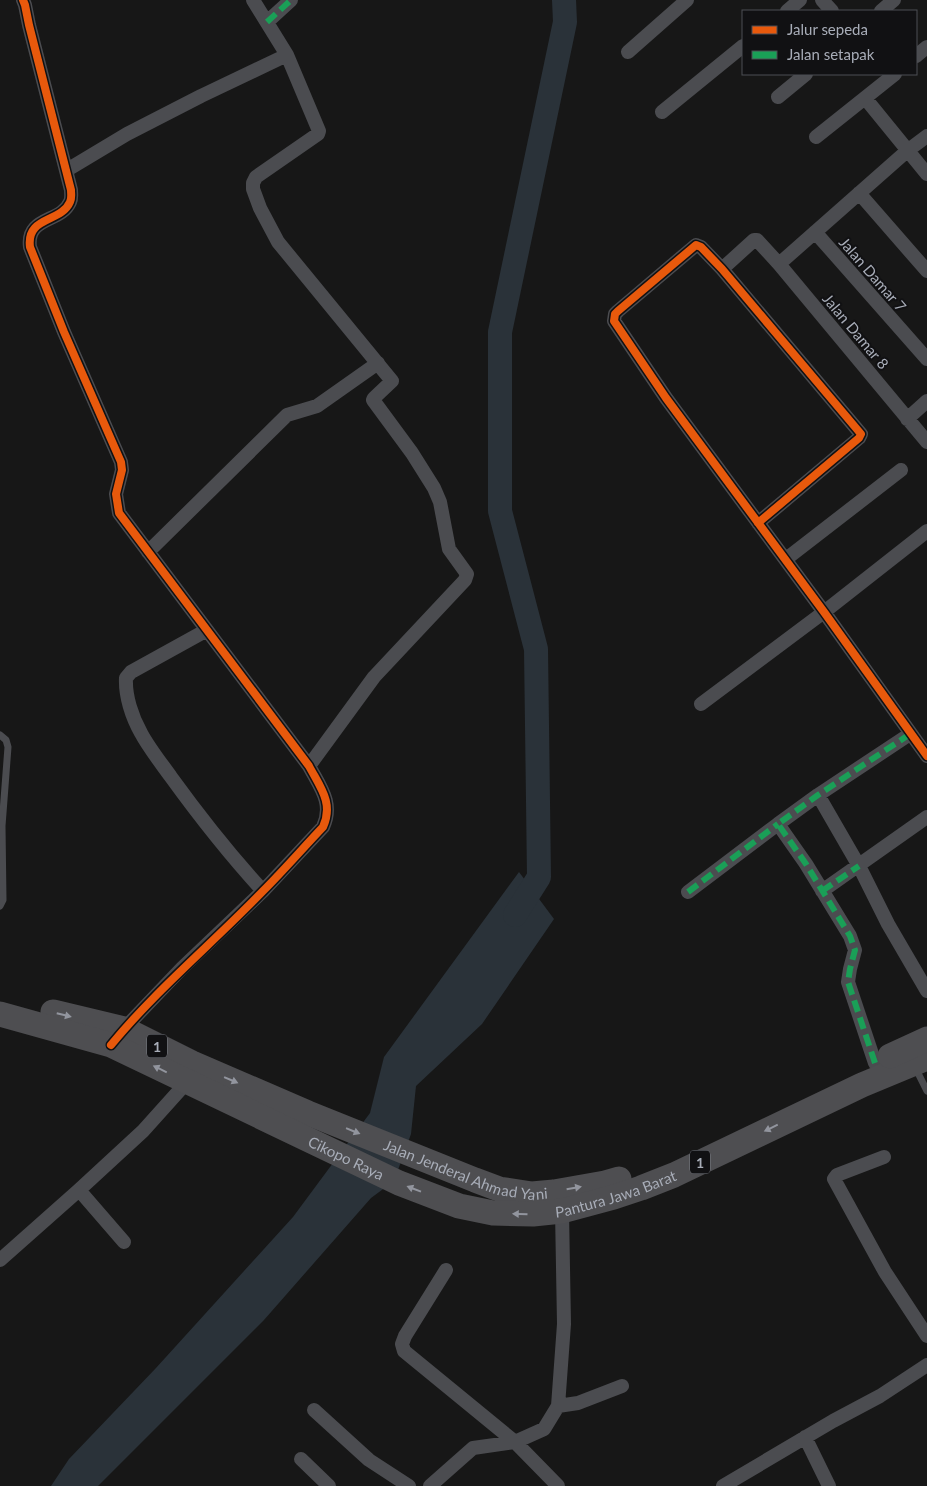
<svg xmlns="http://www.w3.org/2000/svg" width="927" height="1486" viewBox="0 0 927 1486" font-family="Lato,sans-serif">
<style>
.water{fill:#2a3239}
.lines{fill:none;stroke-linecap:round;stroke-linejoin:round}
.river{stroke:#2a3239;stroke-width:24}
.lane{stroke:#4b4c50;stroke-width:7}
.street{stroke:#4b4c50;stroke-width:14}
.highway{stroke:#4e4e51;stroke-width:25}
.quiet{stroke:#1a9f57;stroke-width:6;stroke-dasharray:12 6;stroke-linecap:butt}
.cycleway-casing{stroke:#111113;stroke-width:11}
.cycleway{stroke:#e8590c;stroke-width:8}
.oneway{fill:#92959e}
.labels{text-anchor:middle;dominant-baseline:central;stroke-width:4;stroke-linejoin:round;paint-order:stroke}
.shield{fill:#111113;stroke:#7b7e86;stroke-width:1}
.shield-label{font-size:14px;font-weight:bold;fill:#a8adb8}
.street-label{font-size:15px;fill:#a8adb8;stroke:#111113}
</style>
<rect width="100%" height="100%" fill="#171717"/>
<path class="water" d="M519 872 554 919 482 1024 416 1086 411 1134 394 1181 371 1198 264 1320 98 1486H51L69 1459 156 1368 293 1217 370 1113 384 1057Z"/>
<g class="lines">
<path class="river" d="M515 915 539 877 536 649 500 511V332L565 22 564 0"/>
<path class="lane" d="M0 735 6 740 8 747 2 826 3 900 0 906
M915 1067 927 1091"/>
<path class="street" d="M23 0 25 5 29 25 71 190C71 194 72 198 70 202 61 223 26 216 30 247L64 332 121 462 122 470 116 494 119 513 309 766C320 787 334 803 323 827L263 891 182 968 120 1033
M253 0 287 55 319 131 318 134 256 177 253 183V189L260 208 278 242 392 381 374 398 373 400 412 453 434 488 440 502 449 549 467 574 465 580 374 677 309 766
M822 0 832 11
M787 11 800 0
M881 11 894 0
M267 22 291 0
M628 52 687 0
M916 56 927 47
M778 97 806 74
M865 98 927 174
M662 112 743 46
M816 137 895 74
M67 170 127 134 201 96 287 55
M859 193 927 271
M815 232 927 359
M779 264 907 151 927 136
M722 269 754 240H757L779 264 927 442
M907 419 927 401
M758 523 859 438 861 434 722 269 701 247 696 245 618 311 615 314 614 321 666 398 824 612 927 756
M148 552 287 415 317 406 378 363
M786 559 901 470
M207 630 131 672 126 678C125 696 132 717 141 733 149 748 161 763 171 777 200 817 230 855 263 891
M701 704 824 612 927 531
M818 795 859 866 888 924 927 991
M822 891 927 817
M688 892 778 824
M875 1063 848 982 850 969 855 950 850 936 806 864 778 824 818 795 910 734
M884 1157 837 1175 834 1179 885 1272 927 1336
M79 1190 124 1242
M0 1260 79 1190 143 1131 187 1082
M446 1270 405 1336 402 1344 404 1351 515 1442 558 1486
M558 1406 578 1403 622 1386
M314 1410 369 1460 409 1486
M805 1437 829 1486
M301 1459 329 1486
M430 1486 473 1448 515 1442 544 1429 558 1406 564 1324 562 1211
M723 1486 833 1421 880 1396 927 1365"/>
<g class="highway">
<path id="s1" d="M53 1012 124 1029 192 1063 308 1113 475 1180 499 1189 532 1194 554 1192 605 1183 619 1179"/>
<path id="s2" d="M0 1014 111 1045 399 1183 459 1206 493 1213 533 1214 562 1211 614 1197 641 1188 674 1175 862 1085 927 1058"/>
<path d="M890 1056 927 1039"/>
</g>
<path class="quiet" d="M267 22 291 0
M822 891 859 866
M688 892 778 824
M875 1063 848 982 850 969 855 950 850 936 806 864 778 824 818 795 910 734"/>
<defs>
<path id="cycleway" d="M23 0 25 5 29 25 71 190C71 194 72 198 70 202 61 223 26 216 30 247L64 332 121 462 122 470 116 494 119 513 309 766C320 787 334 803 323 827 303 848 284 870 263 891 213 943 157 989 111 1045
M758 523 859 438 861 434 722 269 701 247 696 245 618 311 615 314 614 321 666 398 824 612 927 756"/>
</defs>
<use href="#cycleway" class="cycleway-casing"/>
<use href="#cycleway" class="cycleway"/>
</g>
<defs><path id="oneway-solid" d="M-6-.8H1V-3.2L6.5 0L1 3.2V.8H-6Z" transform="scale(1.25)"/></defs>
<g class="oneway">
<use href="#oneway-solid" transform="translate(64 1015) rotate(14)"/>
<use href="#oneway-solid" transform="translate(160 1069) rotate(-154)"/>
<use href="#oneway-solid" transform="translate(231 1080) rotate(23)"/>
<use href="#oneway-solid" transform="translate(771 1128) rotate(154)"/>
<use href="#oneway-solid" transform="translate(353 1131) rotate(22)"/>
<use href="#oneway-solid" transform="translate(574 1188) rotate(-10)"/>
<use href="#oneway-solid" transform="translate(414 1189) rotate(-159)"/>
<use href="#oneway-solid" transform="translate(520 1214) rotate(-178)"/>
</g>
<g class="labels">
<g class="shield">
<rect x="147" y="1034.5" width="20" height="23" rx="4"/>
<rect x="690" y="1150.5" width="20" height="23" rx="4"/>
</g>
<g class="shield-label">
<text x="157" y="1046">1</text>
<text x="700" y="1162">1</text>
</g>
<g class="street-label">
<text transform="translate(873 274) rotate(49)">Jalan Damar 7</text>
<text transform="translate(856 331) rotate(50)">Jalan Damar 8</text>
<text stroke="none"><textPath href="#s2" startOffset="376">Cikopo Raya</textPath></text>
<text stroke="none"><textPath href="#s1" startOffset="444">Jalan Jenderal Ahmad Yani</textPath></text>
<text stroke="none"><textPath href="#s2" startOffset="659">Pantura Jawa Barat</textPath></text>
</g>
</g>
<rect x="742" y="10" width="175" height="65" fill="#111113" stroke="#4d4f55"/>
<rect x="752" y="26" width="25" height="8" fill="#e8590c" stroke="#4d4f55"/>
<text x="787" y="35" font-size="15" fill="#a8adb8">Jalur sepeda</text>
<rect x="752" y="51" width="25" height="8" fill="#1a9f57" stroke="#4d4f55"/>
<text x="787" y="60" font-size="15" fill="#a8adb8">Jalan setapak</text>
</svg>
